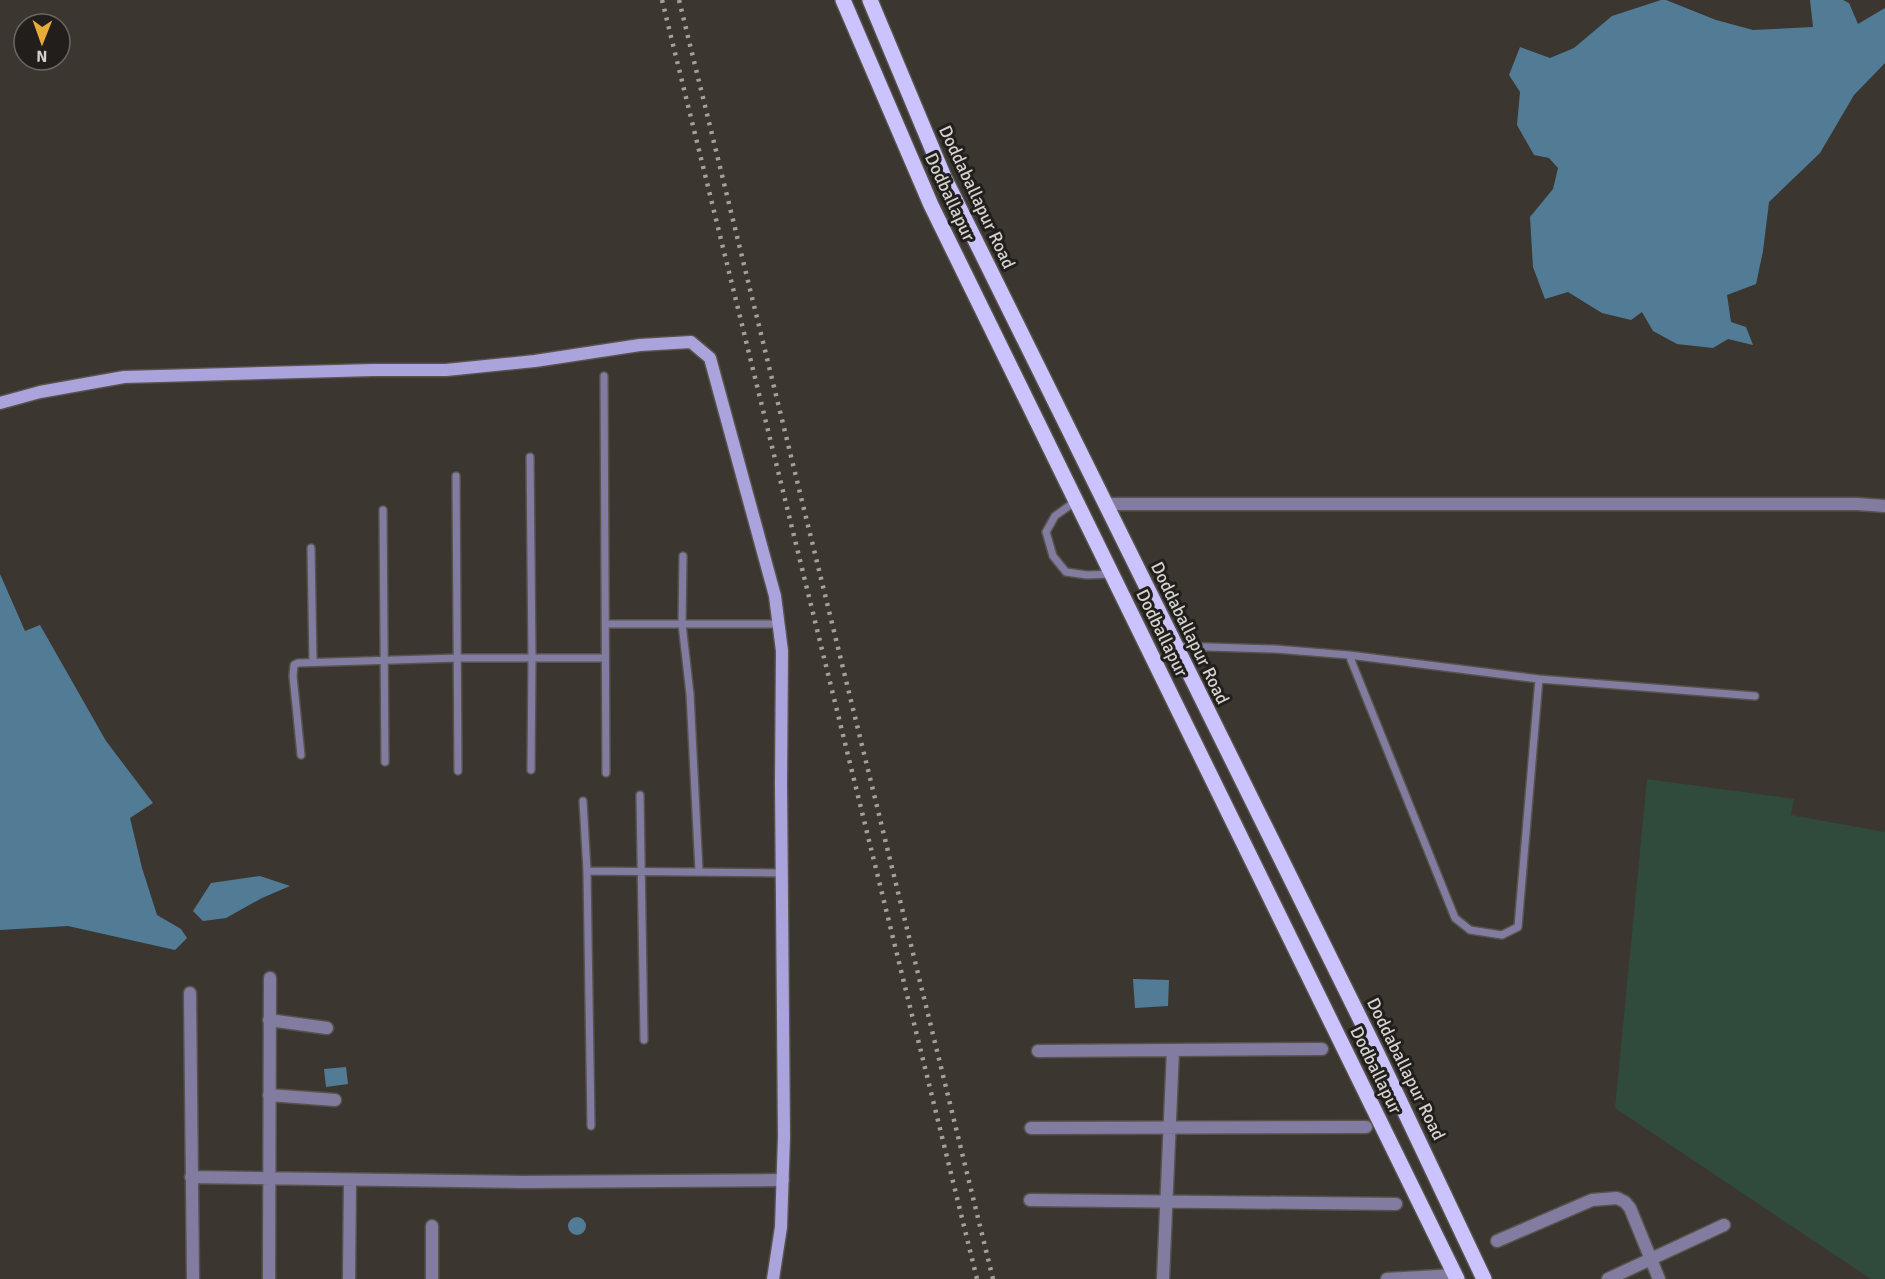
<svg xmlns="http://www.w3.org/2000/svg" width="1885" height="1279" viewBox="0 0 1885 1279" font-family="Signika,sans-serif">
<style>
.green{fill:#304a3b}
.water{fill:#527c96}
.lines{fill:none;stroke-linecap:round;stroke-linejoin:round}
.lane-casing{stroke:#57534c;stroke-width:10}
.street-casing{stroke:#57534c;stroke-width:15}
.secondary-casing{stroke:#57534c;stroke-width:15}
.primary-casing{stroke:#57534c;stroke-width:18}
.lane{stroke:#827ca1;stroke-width:7}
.street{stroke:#827ca1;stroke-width:12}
.secondary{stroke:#aba3dc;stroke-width:12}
.primary{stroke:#cbc3fe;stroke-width:15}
.rail{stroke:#a3a19c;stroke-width:4.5;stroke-dasharray:3 6;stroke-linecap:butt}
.labels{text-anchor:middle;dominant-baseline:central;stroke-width:6;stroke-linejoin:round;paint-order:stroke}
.street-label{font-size:18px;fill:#d4d2ce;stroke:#211e1c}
</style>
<rect width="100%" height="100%" fill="#3b3730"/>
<path class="green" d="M1647 779 1794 799 1791 815 1885 832V1279H1871L1615 1108Z"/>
<path class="water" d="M1661 0H1666L1716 20 1753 30 1813 27 1810 0H1843L1849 3 1858 24 1885 8V63L1854 95 1820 153 1769 202 1763 251 1756 284 1727 295 1731 322 1746 327 1753 345 1728 339 1713 348 1677 344 1653 331 1642 312 1631 320 1602 313 1568 292 1545 299 1533 267 1530 217 1553 189 1558 168 1549 158 1534 155 1517 125 1520 92 1509 75 1520 47 1550 58 1574 48 1612 16Z
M0 574 25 631 40 625 106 741 153 803 130 818 142 868 157 915 181 929 187 938 175 950 68 926 0 930Z
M260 876 290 886 262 898 226 918 203 921 193 911 211 883Z
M1133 979 1169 980 1168 1006 1135 1008Z
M346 1067 348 1084 326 1087 324 1069Z
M568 1226a9 9 0 1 1 18 0a9 9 0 1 1-18 0Z"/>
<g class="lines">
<defs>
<path id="lane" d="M604 376 606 773
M530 457 532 658 531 770
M456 476 458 771
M1076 501 1055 516 1046 532 1053 556 1066 572 1087 575 1112 574
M383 510 385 762
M311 548 313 662
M683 556 682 624 690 694 699 871
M606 624H779
M1177 646 1275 649 1349 655 1539 679 1755 696
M1349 655 1455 918 1470 930 1502 935 1518 927 1539 679
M301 755 293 676 294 665 298 663 458 658H605
M640 795 644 1040
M583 801 587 871 591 1126
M587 871 783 873"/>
<path id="street" d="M1105 504H1857L1885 506
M190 993 193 1279
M269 1020 327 1028
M1038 1051 1322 1049
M269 1095 335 1100
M1031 1128 1366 1127
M191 1177 523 1182 783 1180
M1030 1200 1396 1204
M1497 1241 1592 1200 1617 1198 1625 1202 1630 1208 1659 1279
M269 1279 270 978
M349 1279 350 1181
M432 1279V1226
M1163 1279 1173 1050
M1387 1279 1455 1275
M1608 1279 1724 1225"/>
<path id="secondary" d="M0 403 40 392 124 377 373 370H446L535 361 640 345 691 342 710 358 775 596 782 651 781 784 784 1137 781 1227 773 1279"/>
<path id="primary" d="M843 0 931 205 1457 1279
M870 0 944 177 1376 1051 1484 1279"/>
</defs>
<use href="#lane" class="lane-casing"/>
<use href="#street" class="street-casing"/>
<use href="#secondary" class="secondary-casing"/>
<use href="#primary" class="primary-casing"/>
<use href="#lane" class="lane"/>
<use href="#street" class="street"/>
<use href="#secondary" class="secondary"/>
<use href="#primary" class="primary"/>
<path class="rail" d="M662 0 977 1279
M679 0 993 1279"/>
</g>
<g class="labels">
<g class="street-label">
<text transform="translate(950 197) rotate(65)">Dodballapur</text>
<text transform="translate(977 197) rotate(65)">Doddaballapur Road</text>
<text transform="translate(1162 633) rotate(64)">Dodballapur</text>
<text transform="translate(1190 633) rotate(64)">Doddaballapur Road</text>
<text transform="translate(1406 1069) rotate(64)">Doddaballapur Road</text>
<text transform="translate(1376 1070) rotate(64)">Dodballapur</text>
</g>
</g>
<g transform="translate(42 42) rotate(181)"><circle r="28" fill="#211e1c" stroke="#696663" stroke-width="1.5"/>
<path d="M0-4.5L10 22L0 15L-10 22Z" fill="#e7ac37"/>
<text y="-9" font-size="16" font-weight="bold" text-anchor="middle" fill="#d4d2ce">N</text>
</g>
</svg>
